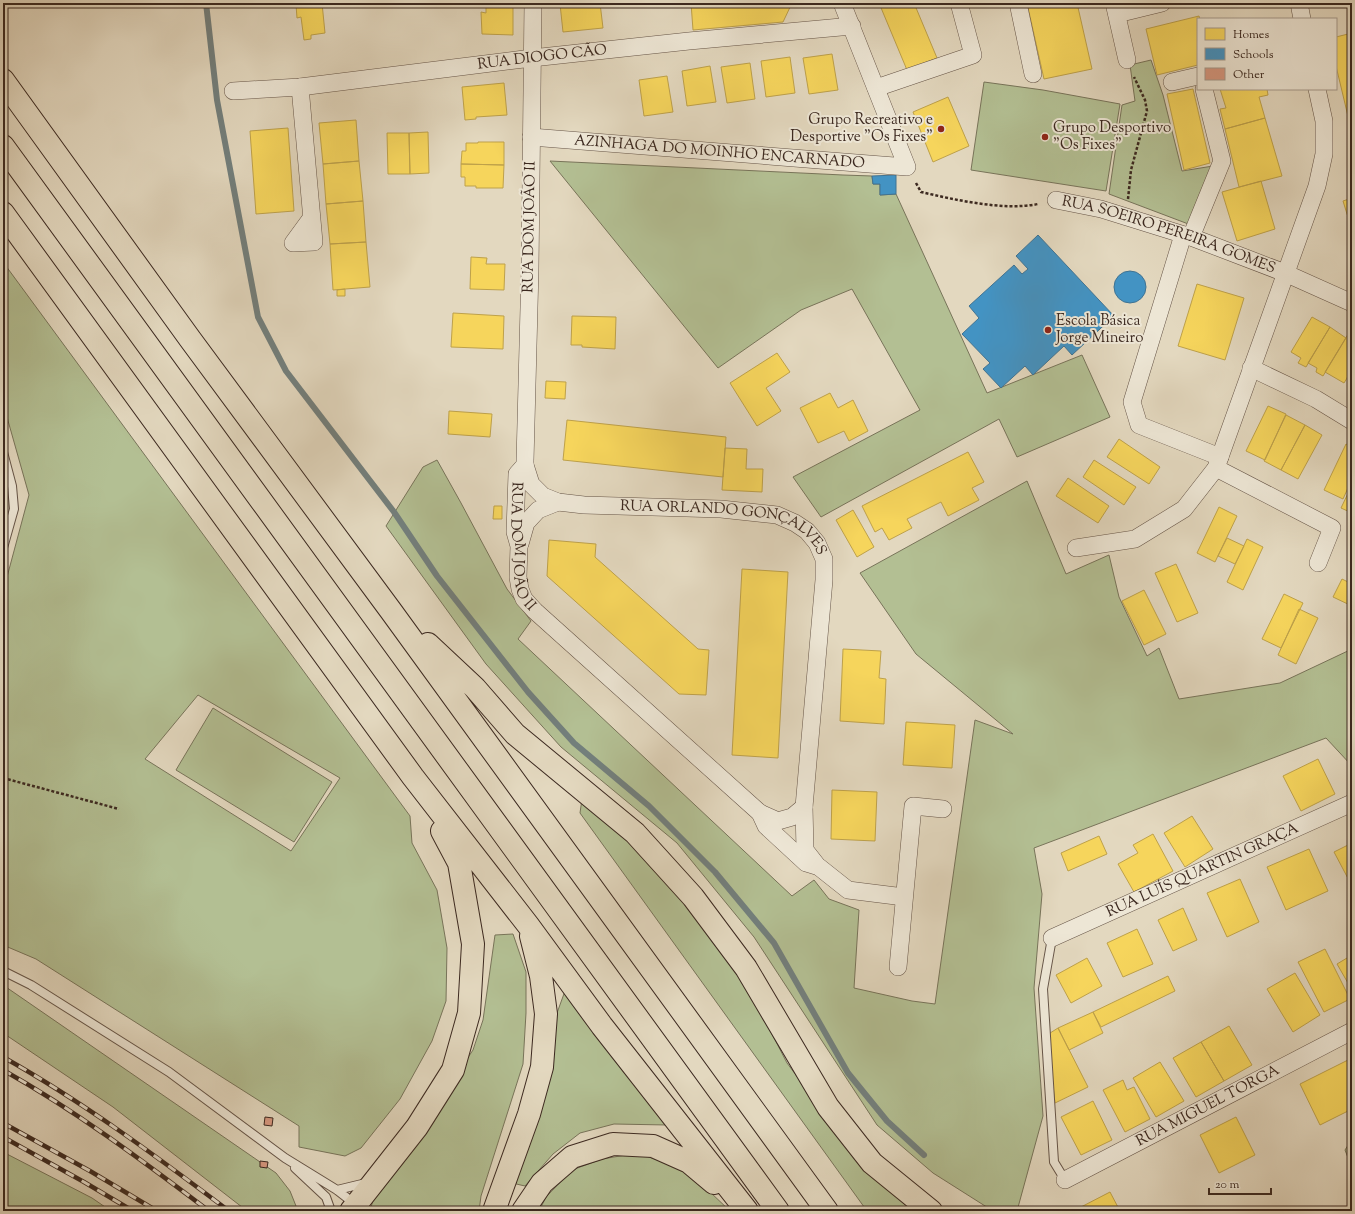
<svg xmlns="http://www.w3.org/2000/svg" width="1355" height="1214" viewBox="0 0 1355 1214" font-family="'Sorts Mill Goudy',serif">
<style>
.green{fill:#b3bf93;stroke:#78745a;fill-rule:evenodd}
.homes{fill:#f6d55c;stroke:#bea14a}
.schools{fill:#4393c3;stroke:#417392}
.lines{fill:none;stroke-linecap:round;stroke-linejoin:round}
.stream{stroke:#737f7c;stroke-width:6}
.building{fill:#d79880;stroke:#3c2920}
.lane-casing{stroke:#665548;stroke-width:10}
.street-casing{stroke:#665548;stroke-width:18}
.highway-casing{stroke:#3c2920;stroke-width:24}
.path{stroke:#3c2920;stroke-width:2.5;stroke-dasharray:3 2;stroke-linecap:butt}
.lane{stroke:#ede6d5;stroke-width:8}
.street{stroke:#ede6d5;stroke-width:17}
.highway{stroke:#e3d8bf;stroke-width:22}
.rail-casing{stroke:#3c2920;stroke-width:4.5}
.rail{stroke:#ede6d5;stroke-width:3;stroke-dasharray:9;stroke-linecap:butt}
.poi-dot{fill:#8f2418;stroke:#ede6d5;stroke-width:1.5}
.labels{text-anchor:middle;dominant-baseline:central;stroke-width:4;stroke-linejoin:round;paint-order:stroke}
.street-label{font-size:15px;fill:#3c2920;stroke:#ede6d5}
.poi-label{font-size:15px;fill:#3c2920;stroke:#ede6d5;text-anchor:start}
</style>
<rect width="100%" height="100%" fill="#e3d8bf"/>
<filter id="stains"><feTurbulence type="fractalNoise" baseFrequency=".005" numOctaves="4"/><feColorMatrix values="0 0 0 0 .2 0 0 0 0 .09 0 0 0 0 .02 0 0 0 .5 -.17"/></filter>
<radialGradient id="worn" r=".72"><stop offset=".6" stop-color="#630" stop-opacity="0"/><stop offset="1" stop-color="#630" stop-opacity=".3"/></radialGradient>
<path class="green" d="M1151 60 1163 95 1182 171 1213 166 1191 225 1109 194 1122 105 1135 101 1130 65Z
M984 82 1043 90 1120 104 1106 191 971 170Z
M550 161 843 175 872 176 873 184H880V195L896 194 987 393 1082 355 1110 417 1017 457 999 419 821 517 793 477 920 410 852 289 801 310 718 368Z
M3 262 410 816 412 843 437 890 447 948 446 1001 432 1041 400 1099 361 1148 345 1156 299 1147V1126L36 959 3 945V592L29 495 3 403ZM198 695 340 778 291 851 145 759Z
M437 460 461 503 507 589 531 621 518 639 792 896 814 880 829 899 859 910 854 988 912 1001 935 1004 975 720 1013 734 916 654 860 573 1027 481 1066 574 1109 555 1119 597 1147 656 1159 648 1179 699 1280 683 1352 649V766L1326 738 1034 848 1042 894 1034 988 1043 1116 1017 1211H993L933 1173 877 1125 754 937 677 843 561 747 486 664 386 526 423 467Z
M213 708 332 782 294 842 176 770Z
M582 799 599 810 681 893 744 980 787 1063 862 1164 912 1211H867L580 813Z
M513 934 526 972V1013L523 1064 481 1196 479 1211H370L373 1200 473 1050 483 1020 495 935Z
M3 985 276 1173 290 1191 298 1211H247L113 1107 3 1033Z
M565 991 667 1125 614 1124 580 1133 553 1154 525 1186 512 1183 557 1013Z
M1352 1139V1168L1345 1150Z
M3 1152 92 1198 111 1211H3Z
M638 1153 688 1171 730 1211H539L546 1197 572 1170 602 1159Z"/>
<path class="homes" d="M300 3H322L325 33 311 35V39L304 40 301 17 297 18 296 5H300Z
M486 3H513V35L482 34 481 12 486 13Z
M573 3H600L603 28 563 32 560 4Z
M691 3H792L783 22 693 30Z
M879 3H914L937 58 907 70Z
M1027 3H1077L1092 69 1044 79Z
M1199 16 1200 19H1198V65L1157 75 1146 29Z
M1352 33V133L1336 66V37Z
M832 54 838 90 809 94 803 58Z
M790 57 795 93 766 97 761 61Z
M750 63 755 99 727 103 721 67Z
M710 66 716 102 687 106 682 71Z
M667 76 673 112 644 116 639 80Z
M504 83 507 115 476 117V119L465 120 462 87Z
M1193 89 1210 163 1184 170 1167 94Z
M1220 89H1267L1268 95 1259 97 1265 118 1225 129 1220 109 1226 108Z
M948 97 969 146 933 162 913 112Z
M1265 118 1282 176 1239 187 1225 129Z
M356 120 359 161 323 164 319 123Z
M288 128 294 211 256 214 250 131Z
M428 132 429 173 410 174 409 133Z
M387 133H409L410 174H388Z
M478 142H504V165L461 164 462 151H466V143H478Z
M359 161 363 201 326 204 323 164Z
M461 164 504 165 503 188H476V186H465V177H461Z
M1261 181 1275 229 1237 241 1222 192Z
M1352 198V230L1343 201Z
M363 201 366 242 330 244 326 204Z
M366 242 370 287 333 290 330 244Z
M471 257 487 258 486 264H505L504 290 470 289Z
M1197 284 1244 298 1225 360 1178 346Z
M345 289V296H337V290Z
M453 313 504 316 503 349 451 347Z
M572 316 616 317 615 349 582 347V345H571Z
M1312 317 1330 327 1306 367 1298 363 1301 358 1291 352Z
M1330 327 1346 338 1323 376 1316 372 1317 368 1308 363Z
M1350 331 1352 332V370L1344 383 1325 372Z
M777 353 790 372 766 388 781 411 757 426 730 383Z
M1352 370V382L1347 378Z
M546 381 566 382 565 399 545 398Z
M830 393 838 408 853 400 868 431 849 441 844 431 818 443 800 408Z
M1268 406 1286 414 1265 460 1246 451Z
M449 411 492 414 490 437 448 434Z
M1286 415 1305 425 1281 470 1264 461Z
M567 420 726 437 723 477 563 460Z
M1305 425 1322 435 1298 479 1281 470Z
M1119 439 1160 467 1149 484 1107 457Z
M1346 444 1352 447V479L1343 499 1324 490Z
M725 448 747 449 746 469H763L762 492 722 490Z
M968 452 984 482 972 488 979 500 948 516 941 502 907 519 912 528 889 540 882 528 875 532 862 506Z
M1094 460 1136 487 1124 505 1083 477Z
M1068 478 1109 506 1098 523 1056 496Z
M1352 485V513L1341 508Z
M494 506H502V519H493Z
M1219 507 1237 516 1215 562 1197 553Z
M853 510 874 547 857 557 836 520Z
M1227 538 1244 546 1235 564 1218 556Z
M1247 539 1263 547 1243 590 1227 582Z
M549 540 596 544 595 557 698 649 709 650 706 695 679 694 547 576Z
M1176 564 1198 613 1177 622 1155 573Z
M742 569 788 572 778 758 732 755Z
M1342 579 1352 584V606L1333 597Z
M1144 590 1166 634 1144 645 1122 601Z
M1284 594 1303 603 1281 648 1262 639Z
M1299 609 1318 618 1296 664 1278 655Z
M843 649 881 651 879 678 886 679 884 724 840 721Z
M906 722 955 725 952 768 903 765Z
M1318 759 1335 794 1301 811 1283 776Z
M832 790 877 792 875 841 831 839Z
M1192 816 1213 849 1185 867 1164 833Z
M1153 834 1173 871 1134 892 1118 864 1138 853 1133 845Z
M1099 836 1107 854 1068 871 1061 853Z
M1352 843V886L1334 852Z
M1309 849 1328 891 1286 910 1267 867Z
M1240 879 1259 922 1227 937 1207 893Z
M1183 908 1197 940 1173 951 1158 920Z
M1137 929 1153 964 1123 977 1107 943Z
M1325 949 1350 999 1324 1012 1298 962Z
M1352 955V990L1337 964Z
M1087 958 1102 986 1071 1003 1056 975Z
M1295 973 1320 1015 1293 1032 1267 989Z
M1168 976 1175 991 1101 1027 1093 1012Z
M1093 1012 1103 1033 1069 1050 1058 1028Z
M1229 1026 1252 1065 1224 1081 1201 1042Z
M1058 1028 1088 1087 1055 1103 1047 1035Z
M1201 1042 1224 1081 1196 1097 1173 1058Z
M1352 1058V1109L1320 1125 1300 1084Z
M1160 1062 1184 1101 1156 1117 1133 1078Z
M1123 1080 1127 1090 1134 1087 1150 1119 1125 1132 1103 1090Z
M1093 1101 1112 1140 1081 1155 1061 1117Z
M1236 1117 1255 1155 1219 1173 1200 1135Z
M1110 1192 1120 1211H1083L1081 1207Z"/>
<path class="schools" d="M896 175V194L880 195V184H873L872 176Z
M1038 235 1114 316 1072 355 1064 346 1033 375 1025 366 1001 388 983 369 990 363 962 334 979 318 969 306 1014 265 1022 274 1028 269 1016 256Z
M1114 287a16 16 0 1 1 32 0a16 16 0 1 1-32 0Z"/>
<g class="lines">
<path class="stream" d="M206 3 217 100 258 317 286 371 394 512 437 576 528 692 574 743 649 806 715 872 774 943 848 1073 887 1121 924 1155"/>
</g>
<path class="building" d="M265 1117 273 1118 272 1126 264 1125Z
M260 1161 268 1162 267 1168 260 1167Z"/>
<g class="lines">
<defs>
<path id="lane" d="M3 452 12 486 14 509 3 548
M1052 938 1043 989 1054 1162 1065 1180
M3 971 31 985 169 1072 285 1158 337 1190 355 1204
M295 1168 326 1197 331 1211
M337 1190 366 1183"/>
<g id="street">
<path id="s1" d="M533 3 530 269 525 461V465L517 474 515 532 519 546 518 577 520 589 524 599 535 611 760 813 766 826 806 863 819 867 848 890 904 897"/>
<path d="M1018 3 1033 74"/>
<path d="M1114 3 1127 60"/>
<path d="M1299 3 1302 19"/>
<path d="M1117 14 1162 3"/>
<path d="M1172 82 1198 76"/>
<path d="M300 87 314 242 293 243 312 217"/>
<path d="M876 88 973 55 959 3"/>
<path id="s2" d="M233 91 300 87 532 58 689 41 852 26"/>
<path id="s3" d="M531 137 907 167 842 3"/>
<path id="s4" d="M1056 200 1101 209 1191 237 1285 273 1352 303"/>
<path d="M1183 235 1132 402 1139 425 1220 457"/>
<path d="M1191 237 1222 161 1204 89"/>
<path d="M1251 368 1316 399 1352 421"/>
<path id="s5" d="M525 465 531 484 543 496 558 502 584 505 721 509 777 515 795 523 807 531 817 543 824 559V580L804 807 805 850 816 864"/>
<path d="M1216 468 1332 528 1318 563"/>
<path d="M520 544 526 523 538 510 558 502"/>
<path d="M1076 548 1135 539 1184 509 1216 468 1317 186 1324 154V121L1317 89"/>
<path d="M760 813 778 821 792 817 804 807"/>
<path id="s6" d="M1052 938 1352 803"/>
<path d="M898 967 913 806 943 809"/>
<path id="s7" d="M1065 1180 1352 1031"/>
</g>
<path id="highway" d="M3 80 190 339 391 611 827 1211
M3 146 778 1211
M3 213 413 777 528 925 602 1026 747 1211
M428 644 475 688 515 734 635 833 693 897 746 968 828 1107 872 1163 931 1211
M351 1211 417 1127 453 1070 469 1013 473 944 459 863 442 831
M494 1211 529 1114 542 1067 546 1014 541 976 531 936
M523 1211 542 1183 572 1157 613 1144 653 1146 689 1162 714 1183"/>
</defs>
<use href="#lane" class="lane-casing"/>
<use href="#street" class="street-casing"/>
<use href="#highway" class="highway-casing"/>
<path class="path" d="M916 183 921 192C956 200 1004 211 1038 204
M1128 199 1131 170 1147 111 1145 100 1134 77
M3 778 119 809"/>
<use href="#lane" class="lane"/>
<use href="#street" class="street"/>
<use href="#highway" class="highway"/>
<defs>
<path id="rail" d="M3 1057C83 1102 156 1156 229 1211
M3 1070C76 1111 143 1161 209 1211
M3 1123 90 1171 157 1211
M3 1137 84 1182 133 1211"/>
</defs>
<use href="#rail" class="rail-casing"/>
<use href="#rail" class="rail"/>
</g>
<g class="poi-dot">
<circle cx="941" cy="129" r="4"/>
<circle cx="1045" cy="137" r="4"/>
<circle cx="1048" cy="330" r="4"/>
</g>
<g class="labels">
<g class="street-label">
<text stroke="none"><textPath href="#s2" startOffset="311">RUA DIOGO CÃO</textPath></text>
<text stroke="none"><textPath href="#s3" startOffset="189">AZINHAGA DO MOINHO ENCARNADO</textPath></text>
<text transform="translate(530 227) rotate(-89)">RUA DOM JOÃO II</text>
<text stroke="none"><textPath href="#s4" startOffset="118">RUA SOEIRO PEREIRA GOMES</textPath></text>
<text stroke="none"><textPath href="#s5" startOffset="225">RUA ORLANDO GONÇALVES</textPath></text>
<text stroke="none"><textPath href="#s1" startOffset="548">RUA DOM JOÃO II</textPath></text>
<text stroke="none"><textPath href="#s6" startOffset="165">RUA LUÍS QUARTIN GRAÇA</textPath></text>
<text stroke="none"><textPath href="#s7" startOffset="161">RUA MIGUEL TORGA</textPath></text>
</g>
<g class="poi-label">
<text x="933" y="120" text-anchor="end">Grupo Recreativo e<tspan x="933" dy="17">Desportive "Os Fixes"</tspan></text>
<text x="1053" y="128">Grupo Desportivo<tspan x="1053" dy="17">"Os Fixes"</tspan></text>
<text x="1056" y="321">Escola Básica<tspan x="1056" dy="17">Jorge Mineiro</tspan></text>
</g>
</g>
<rect width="1355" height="1214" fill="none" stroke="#e3d8bf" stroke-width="16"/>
<rect x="4" y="4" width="1347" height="1206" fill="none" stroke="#3c2920" stroke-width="2"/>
<rect x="8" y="8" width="1339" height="1198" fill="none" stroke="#3c2920"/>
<rect x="1197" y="18" width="140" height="72" fill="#ede6d5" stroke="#a69a8d"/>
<rect x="1205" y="28" width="20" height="12" fill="#f6d55c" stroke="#a69a8d"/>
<text x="1233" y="38" font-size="12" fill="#3c2920">Homes</text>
<rect x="1205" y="48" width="20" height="12" fill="#4393c3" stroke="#a69a8d"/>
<text x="1233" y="58" font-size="12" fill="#3c2920">Schools</text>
<rect x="1205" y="68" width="20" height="12" fill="#d79880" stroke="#a69a8d"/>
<text x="1233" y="78" font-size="12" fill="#3c2920">Other</text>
<path d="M1209 1188v6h62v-6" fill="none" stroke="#3c2920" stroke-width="2"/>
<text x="1215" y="1188" font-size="12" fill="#3c2920" stroke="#ede6d5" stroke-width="3" paint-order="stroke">20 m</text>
<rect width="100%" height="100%" filter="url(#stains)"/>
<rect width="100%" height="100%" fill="url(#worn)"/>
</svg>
